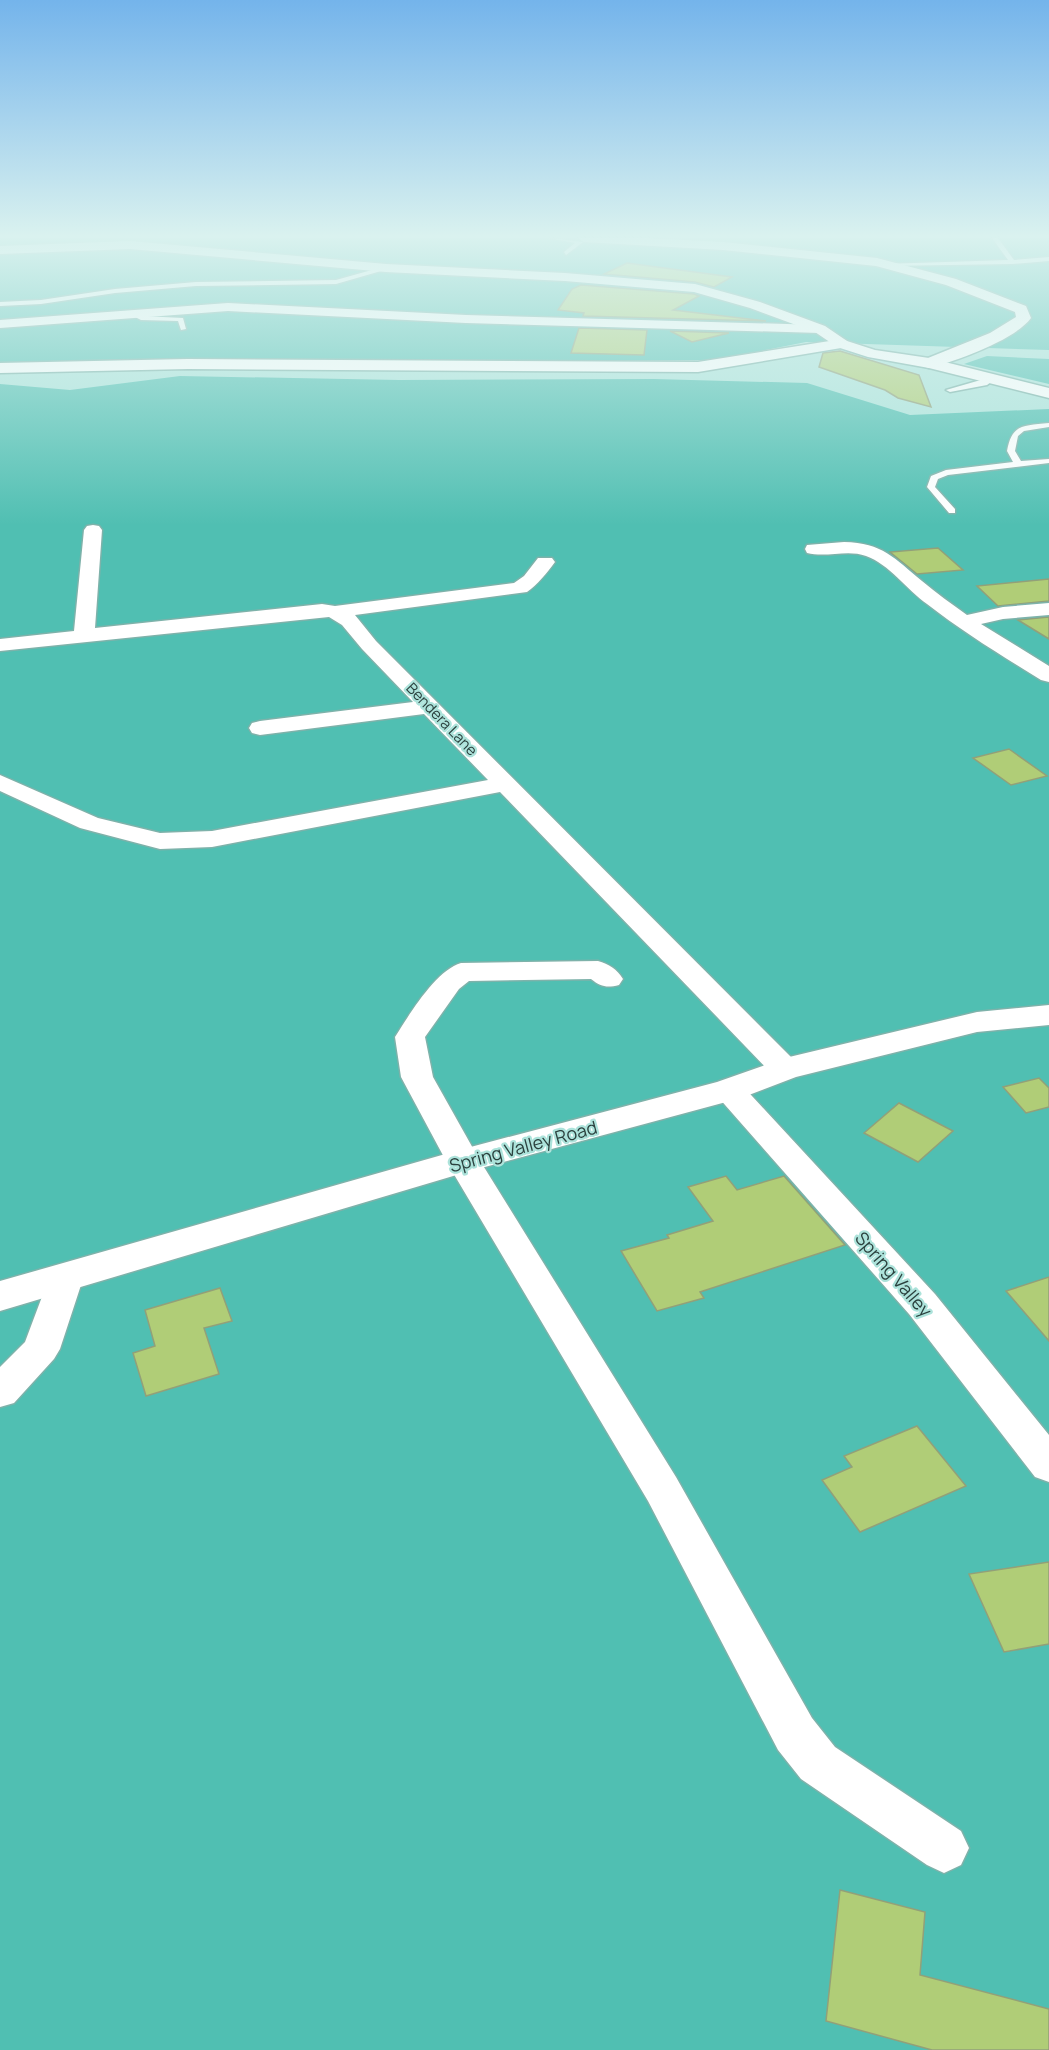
<svg xmlns="http://www.w3.org/2000/svg" width="1049" height="2050" viewBox="0 0 1049 2050" font-family="Manrope,sans-serif">
<style>
.green{fill:#50bfb2}
.building{fill:#b0cd77;stroke:#92a079;stroke-width:1.5}
.lines{fill:none;stroke-linecap:round;stroke-linejoin:round}
.lane-casing{stroke:#7eb2aa;stroke-width:3}
.street-casing{stroke:#7eb2aa;stroke-width:3}
.secondary-casing{stroke:#7eb2aa;stroke-width:3}
.primary-casing{stroke:#7eb2aa;stroke-width:3}
.lane{fill:#fff;fill-rule:evenodd}
.street{fill:#fff;fill-rule:evenodd}
.secondary{fill:#fff;fill-rule:evenodd}
.primary{fill:#fff;fill-rule:evenodd}
.labels{text-anchor:middle;dominant-baseline:central;stroke-width:4.5;stroke-linejoin:round;paint-order:stroke}
.far-street-label{font-size:15px;fill:#2b413e;stroke:#ade3db}
.street-label{font-size:18px;fill:#2b413e;stroke:#ade3db}
</style>
<rect width="100%" height="100%" fill="#ade3db"/>
<path class="green" d="M0 238H1049V350L806 342 716 360 0 364Z
M987 356 1049 359V384L964 364Z
M180 376 399 380 654 379 807 383 910 415 1049 409V2050H0V384L70 390Z"/>
<path class="building" d="M627 263 732 277 714 287 695 282 604 274Z
M581 285 694 294 699 296 673 310 766 321 583 316 584 313 558 310 572 289Z
M579 328 647 330 644 355 571 353Z
M670 331 729 333 692 342Z
M840 351 919 375 931 407 898 398 885 390 819 367 823 353Z
M938 548 963 570 917 574 890 552Z
M1049 579V601L998 606 977 586Z
M1049 617V639L1018 620Z
M1009 749 1047 776 1011 785 973 758Z
M1039 1078 1049 1088V1107L1026 1113 1003 1087Z
M899 1103 953 1131 918 1162 864 1133Z
M726 1176 737 1190 784 1176 845 1245 700 1292 704 1298 657 1311 621 1251 669 1238 667 1235 713 1221 688 1187Z
M1049 1277V1341L1006 1291Z
M220 1288 232 1321 204 1328 219 1374 146 1396 133 1353 155 1346 145 1310Z
M917 1426 966 1486 860 1532 822 1480 852 1467 844 1456Z
M1049 1562V1644L1004 1652 969 1574Z
M840 1890 925 1912 920 1975 1049 2009V2050H932L826 2021Z"/>
<g class="lines">
<defs>
<path id="lane" d="M549 238 583 242 566 255 564 252 575 243Z
M992 238H998L1014 260 1049 257V261L1012 264 886 266 883 264 1008 260Z
M386 266 388 269 336 284 196 286 115 293 41 304 0 306V302L41 300 115 289 196 282 336 280Z
M133 312 142 316 183 318 186 329 181 330 178 321 141 320 131 315Z
M991 377 995 379 987 385 950 392 946 390Z
M1049 423V427L1024 431 1018 436 1015 451 1021 461 1049 459V463L948 475 938 479 935 487 955 509V513H949L927 487 931 476 946 470 1013 462 1007 451C1012 423 1024 426 1049 423Z"/>
<path id="street" d="M228 303 466 315 820 325 827 329 820 333 466 323 228 311 0 328V320Z
M93 525 99 526 102 530 95 628 322 604 335 606 514 583 524 576 538 558H552L555 562C546 574 538 584 527 592L355 615 376 641 796 1062 801 1069 796 1076 785 1079 774 1076 500 792 212 847 160 849 80 828 0 791V775L98 818 160 833 212 831 488 780 424 714 260 735 252 733 249 728 252 723 260 721 413 702 362 649 342 625 329 617 0 651V639L74 631 84 530 87 526Z
M844 542C883 543 894 558 922 581 936 593 952 604 967 615L1003 607 1049 603V615L1003 619 981 624 1049 666V682L1041 680C1002 656 963 632 927 604 907 590 889 564 866 556 847 549 827 558 807 553L805 549 807 545Z
M598 961C609 964 617 969 623 979L619 985C607 988 601 987 591 979L469 981 459 989 425 1037 433 1077 479 1159 676 1477 812 1718 835 1747 961 1831 969 1848 961 1865 944 1873 927 1865 801 1779 778 1750 648 1501 446 1161 401 1077 395 1037C409 1015 436 970 461 963Z
M729 1080 740 1083 935 1294 1049 1435V1482L1035 1477 909 1314 718 1097 713 1090 718 1083Z
M65 1266 78 1270 83 1279 60 1349 54 1359 14 1403 0 1407V1367L25 1342 52 1270Z"/>
<path id="secondary" d="M578 238H646L723 242 877 258 956 279 1026 306 1031 318C1015 340 956 361 929 368L923 366 921 363 923 360 990 333 1016 317 1015 312 946 285 876 266 723 250 584 242Z
M842 339 847 341 850 344 847 347 698 372 188 369 0 373V363L188 359 698 362Z
M1049 1005V1025L977 1032 796 1077 741 1098 470 1171 0 1311V1281L463 1149 717 1082 785 1058 977 1012Z"/>
<path id="primary" d="M130 241 386 264 565 273 695 284 760 302 825 326 847 341 875 350 929 358 1049 388V398L929 368 868 357 837 347 815 332 750 308 694 292 565 281 386 272 130 249 0 254V246Z"/>
</defs>
<use href="#lane" class="lane-casing"/>
<use href="#street" class="street-casing"/>
<use href="#secondary" class="secondary-casing"/>
<use href="#primary" class="primary-casing"/>
<use href="#lane" class="lane"/>
<use href="#street" class="street"/>
<use href="#secondary" class="secondary"/>
<use href="#primary" class="primary"/>
</g>
<linearGradient id="sky" x2="0" y2="1"><stop stop-color="#74b4eb"/><stop offset="0.45" stop-color="#daf2ef"/><stop offset="1" stop-color="#daf2ef" stop-opacity="0"/></linearGradient>
<rect width="1049" height="525" fill="url(#sky)"/>
<g class="labels">
<g class="far-street-label">
<text transform="translate(442 719) rotate(46)">Bendera Lane</text>
</g>
<g class="street-label">
<text transform="translate(523 1146) rotate(-15)">Spring Valley Road</text>
<text transform="translate(894 1274) rotate(49)">Spring Valley</text>
</g>
</g>
</svg>
